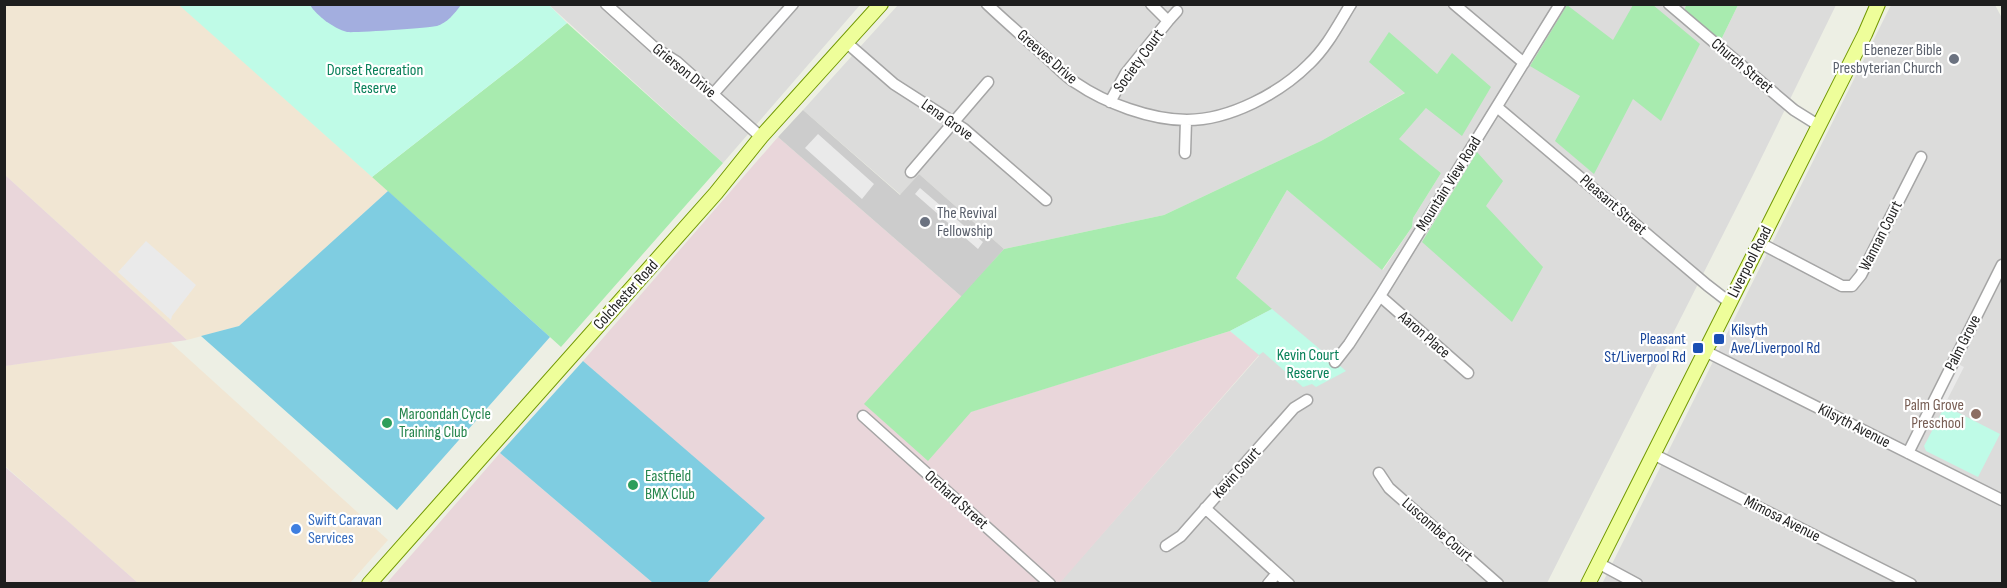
<svg xmlns="http://www.w3.org/2000/svg" width="2007" height="588" viewBox="0 0 2007 588" font-family="'Sofia Sans Condensed',sans-serif">
<style>
.residential{fill:#dcdcdb}
.commercial{fill:#f1e6d3}
.industrial{fill:#e9d6da}
.religious{fill:#ccc}
.grass{fill:#a8ebaf}
.park{fill:#bffbe7}
.pitch{fill:#7fcde1}
.parking{fill:#eaeaea}
.water{fill:#a3aedf}
.lines{fill:none;stroke-linecap:round;stroke-linejoin:round}
.minor-casing{stroke:#a5a5a5;stroke-width:13}
.major-casing{stroke:#719800;stroke-width:16}
.minor{stroke:#fff;stroke-width:10}
.major{stroke:#eefe9a;stroke-width:14}
.worship-dot{fill:#6b7280;stroke:#fff;stroke-width:2}
.transit-dot{fill:#1a4fb4;stroke:#fff;stroke-width:2}
.education-dot{fill:#8d6e63;stroke:#fff;stroke-width:2}
.leisure-dot{fill:#2e9e5b;stroke:#fff;stroke-width:2}
.shop-dot{fill:#3f7fe0;stroke:#fff;stroke-width:2}
.labels{text-anchor:middle;dominant-baseline:central;stroke-width:4.5;stroke-linejoin:round;paint-order:stroke}
.worship-label{font-size:16px;fill:#5b616d;stroke:#fff;text-anchor:end}
.street-label{font-size:16px;fill:#1e1e1e;stroke:#fff}
.park-label{font-size:16px;fill:#088059;stroke:#fff}
.transit-label{font-size:16px;fill:#164399;stroke:#fff;text-anchor:start}
.education-label{font-size:16px;fill:#785e54;stroke:#fff;text-anchor:end}
.leisure-label{font-size:16px;fill:#27864d;stroke:#fff;text-anchor:start}
.shop-label{font-size:16px;fill:#366cbe;stroke:#fff;text-anchor:start}
</style>
<rect width="100%" height="100%" fill="#edefe4"/>
<path class="residential" d="M548 4 860 5 723 163Z
M1686 4 1684 11 1720 42 1738 5H1836L1752 177 1547 583H1059L1259 356 1230 331 1271 309 1236 278 1287 190 1383 270 1412 227 1413 218 1441 173 1398 139 1426 108 1453 53 1437 74 1321 141 1164 215 1004 249 919 174 901 195 803 110 898 5Z
M1891 5H1995L2002 18V583L1602 584Z"/>
<path class="commercial" d="M179 4 388 191 239 326 187 340 5 175V5Z
M170 342 388 540 350 583H138L5 466 4 366Z"/>
<path class="industrial" d="M778 137 962 297 865 404 928 460 970 412 1230 331 1259 355 1059 584 707 583 764 518 583 361Z
M5 175 187 340 5 366Z
M500 453 653 583 386 584Z
M4 466 70 523 138 583H5Z"/>
<path class="religious" d="M803 110 900 195 919 174 1004 249 962 297 778 137Z"/>
<path class="grass" d="M1567 5 1613 40 1633 5H1653L1700 44 1661 121 1633 99 1594 174 1555 141 1580 96 1530 66Z
M1686 5H1738L1720 42 1684 11Z
M567 23 723 163 561 347 372 177 522 60Z
M1389 32 1437 74 1452 53 1491 87 1462 136 1426 108 1399 139 1441 173 1413 218 1412 227 1382 270 1287 190 1236 278 1272 309 1230 331 971 412 928 461 864 404 1004 249 1164 215 1321 141 1405 93 1369 62Z
M1477 152 1503 181 1486 206 1543 267 1512 322 1422 242Z"/>
<path class="park" d="M548 4 567 23 522 60 372 177 179 5Z
M1272 309 1346 371 1316 387 1312 384 1303 387 1263 352 1259 355 1230 331Z
M1945 406 2000 434 1978 477 1926 451 1924 446Z"/>
<path class="pitch" d="M388 191 550 337 397 510 201 336 239 326Z
M583 361 765 518 707 583H653L500 453Z"/>
<path class="parking" d="M818 134 874 184 862 199 805 148Z
M920 188 983 242 978 249 915 194Z
M146 241 196 285 172 316 171 320 118 272Z
M1958 364 1964 367 1945 404 1940 401Z"/>
<path class="water" d="M310 5H461C455 13 447 23 437 26 429 28 353 33 347 32 333 28 317 16 310 5Z"/>
<g class="lines">
<defs>
<path id="minor" d="M606 4 655 48 677 62 761 137
M987 4C1007 23 1028 41 1048 59 1057 67 1066 77 1076 83 1105 103 1151 120 1187 120 1230 120 1280 93 1309 64 1327 47 1338 25 1351 4
M1454 4 1524 63
M1669 4 1794 110 1818 125
M1168 21 1177 11
M847 43 894 84 964 129 1046 200
M713 94 793 4
M1110 102 1126 73 1168 21 1151 4
M1497 107 1707 285 1729 302
M1185 153 1186 120
M911 172 988 82
M1760 243 1842 286H1852L1861 275 1921 157
M1380 296 1468 373
M1705 351 2002 500
M1335 362 1349 344 1380 296 1560 4
M863 416 1050 584
M1908 453 2002 265
M1653 454 1911 584
M1379 473 1389 488 1498 584
M1205 508 1289 584
M1166 546 1181 536 1294 408 1307 400
M1598 563 1637 584
M1268 584 1277 573"/>
<path id="major" d="M369 584 716 193 761 137 881 4
M1588 584 1865 34 1878 4"/>
</defs>
<use href="#minor" class="minor-casing"/>
<use href="#major" class="major-casing"/>
<use href="#minor" class="minor"/>
<use href="#major" class="major"/>
</g>
<g class="worship-dot">
<circle cx="1954" cy="59" r="6"/>
<circle cx="925" cy="222" r="6"/>
</g>
<g class="transit-dot">
<rect x="1713" y="333" width="12" height="12" rx="3"/>
<rect x="1692" y="342" width="12" height="12" rx="3"/>
</g>
<circle class="education-dot" cx="1976" cy="414" r="6"/>
<g class="leisure-dot">
<circle cx="387" cy="423" r="6"/>
<circle cx="633" cy="485" r="6"/>
</g>
<circle class="shop-dot" cx="296" cy="529" r="6"/>
<g class="labels">
<g class="worship-label">
<text x="1942" y="50">Ebenezer Bible<tspan x="1942" dy="18">Presbyterian Church</tspan></text>
<text x="937" y="213" text-anchor="start">The Revival<tspan x="937" dy="18">Fellowship</tspan></text>
</g>
<g class="street-label">
<text transform="translate(1047 57) rotate(41)">Greeves Drive</text>
<text transform="translate(1139 61) rotate(-54)">Society Court</text>
<text transform="translate(1742 66) rotate(40)">Church Street</text>
<text transform="translate(684 71) rotate(39)">Grierson Drive</text>
<text transform="translate(947 120) rotate(35)">Lena Grove</text>
<text transform="translate(1449 184) rotate(-58)">Mountain View Road</text>
<text transform="translate(1613 205) rotate(41)">Pleasant Street</text>
<text transform="translate(1881 236) rotate(-63)">Wannan Court</text>
<text transform="translate(1750 262) rotate(-63)">Liverpool Road</text>
<text transform="translate(626 295) rotate(-48)">Colchester Road</text>
<text transform="translate(1424 335) rotate(41)">Aaron Place</text>
<text transform="translate(1963 343) rotate(-63)">Palm Grove</text>
<text transform="translate(1854 426) rotate(27)">Kilsyth Avenue</text>
<text transform="translate(1237 473) rotate(-48)">Kevin Court</text>
<text transform="translate(956 500) rotate(42)">Orchard Street</text>
<text transform="translate(1782 519) rotate(27)">Mimosa Avenue</text>
<text transform="translate(1437 530) rotate(41)">Luscombe Court</text>
</g>
<g class="park-label">
<text x="375" y="70">Dorset Recreation<tspan x="375" dy="18">Reserve</tspan></text>
<text x="1308" y="355">Kevin Court<tspan x="1308" dy="18">Reserve</tspan></text>
</g>
<g class="transit-label">
<text x="1731" y="330">Kilsyth<tspan x="1731" dy="18">Ave/Liverpool Rd</tspan></text>
<text x="1686" y="339" text-anchor="end">Pleasant<tspan x="1686" dy="18">St/Liverpool Rd</tspan></text>
</g>
<g class="education-label">
<text x="1964" y="405">Palm Grove<tspan x="1964" dy="18">Preschool</tspan></text>
</g>
<g class="leisure-label">
<text x="399" y="414">Maroondah Cycle<tspan x="399" dy="18">Training Club</tspan></text>
<text x="645" y="476">Eastfield<tspan x="645" dy="18">BMX Club</tspan></text>
</g>
<g class="shop-label">
<text x="308" y="520">Swift Caravan<tspan x="308" dy="18">Services</tspan></text>
</g>
</g>
<rect width="2007" height="588" fill="none" stroke="#1e1e1e" stroke-width="12"/>
</svg>
